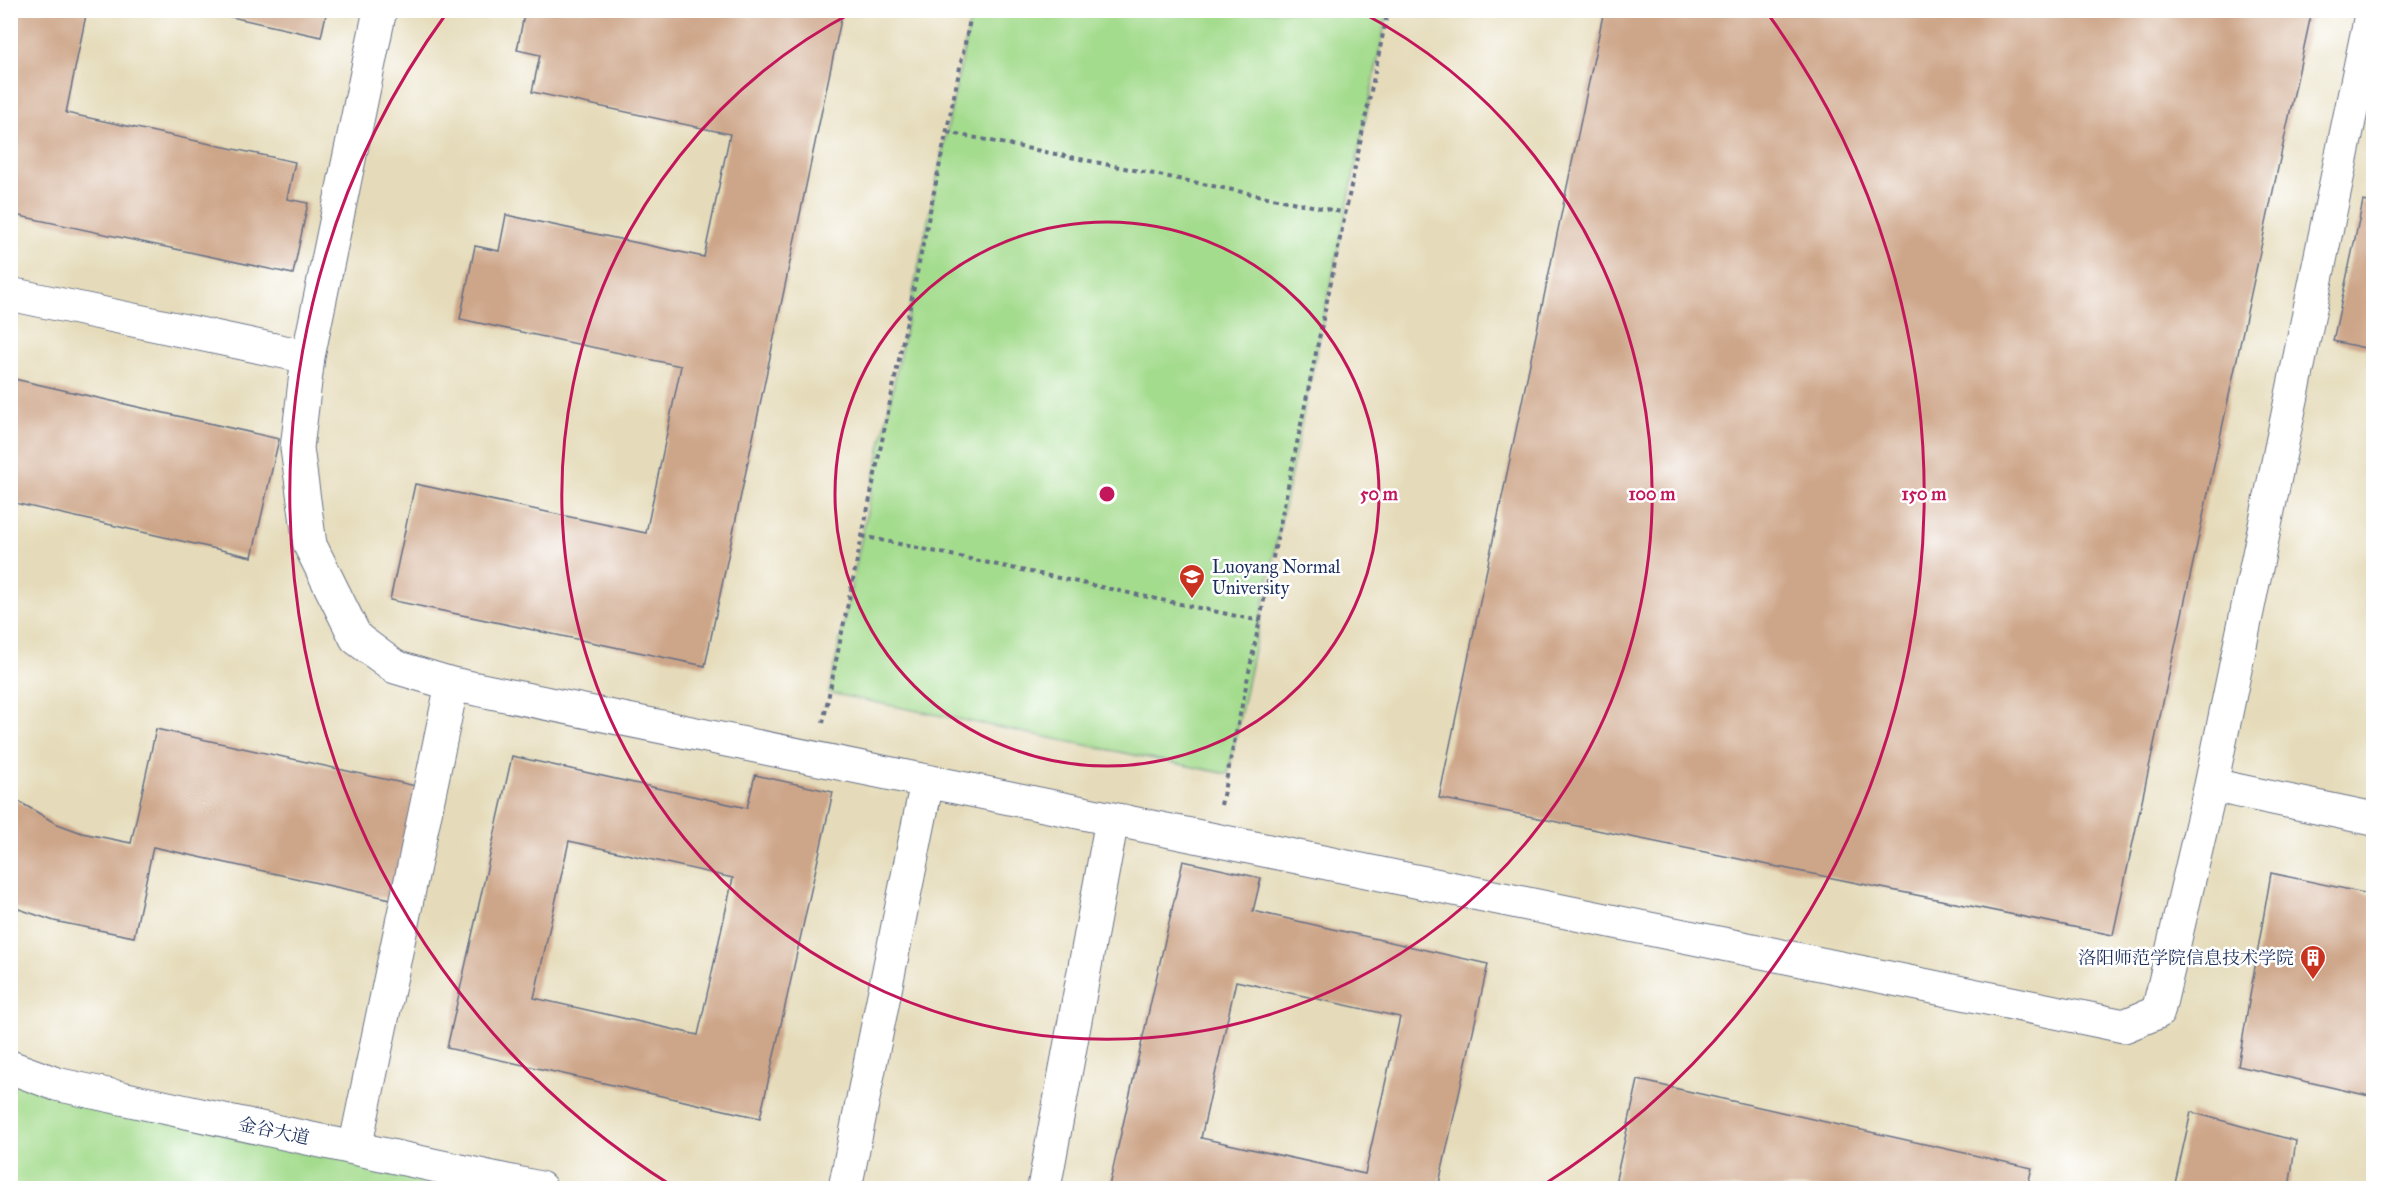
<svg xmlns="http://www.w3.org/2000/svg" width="2384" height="1199" viewBox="0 0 2384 1199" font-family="'IM FELL Great Primer','Noto Serif SC',serif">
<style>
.built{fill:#e5dbba}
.green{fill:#a4dc8e;stroke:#608676;stroke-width:1.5}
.building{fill:#cda588;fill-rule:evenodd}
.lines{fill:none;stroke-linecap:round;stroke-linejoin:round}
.minor-casing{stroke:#667086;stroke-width:35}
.path{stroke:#667086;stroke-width:4;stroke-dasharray:4.5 4.5;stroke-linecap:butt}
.minor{stroke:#fff;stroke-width:33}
.ring{fill:none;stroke:#c2185b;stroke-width:3}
.labels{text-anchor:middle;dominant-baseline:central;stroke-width:5;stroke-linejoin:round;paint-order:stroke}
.poi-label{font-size:18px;fill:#1b2f5e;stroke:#fff;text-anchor:start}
.street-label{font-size:18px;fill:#1b2f5e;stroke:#fff}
.centre{fill:#c2185b;stroke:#fff;stroke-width:3}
.ring-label{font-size:18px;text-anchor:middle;font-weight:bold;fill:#c2185b;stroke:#fff;stroke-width:5;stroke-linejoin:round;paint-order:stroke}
</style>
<rect width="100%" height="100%" fill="#fff"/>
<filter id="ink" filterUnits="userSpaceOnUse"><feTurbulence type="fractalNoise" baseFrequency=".0167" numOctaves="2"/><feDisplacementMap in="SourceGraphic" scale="12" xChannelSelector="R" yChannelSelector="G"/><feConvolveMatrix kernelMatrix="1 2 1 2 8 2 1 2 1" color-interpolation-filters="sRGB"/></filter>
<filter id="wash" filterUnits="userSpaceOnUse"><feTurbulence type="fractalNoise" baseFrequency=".008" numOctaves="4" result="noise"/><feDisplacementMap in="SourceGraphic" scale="24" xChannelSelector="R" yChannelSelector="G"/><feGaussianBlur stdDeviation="1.35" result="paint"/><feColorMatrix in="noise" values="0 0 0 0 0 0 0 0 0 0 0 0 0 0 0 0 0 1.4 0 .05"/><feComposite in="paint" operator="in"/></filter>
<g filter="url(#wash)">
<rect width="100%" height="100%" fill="#f0e9d0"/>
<path class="built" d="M11 11H2373V1188H11Z"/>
<path class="green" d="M972 11H1388L1228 774 829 693Z
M10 1067 540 1188H11Z"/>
<g id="blocks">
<path class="building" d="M10 10H87L66 113 295 162 287 199 308 203 293 274 10 214Z
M200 10H327L321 37Z
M525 10H719L752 17 754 10H843L705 666 390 600 415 484 646 533 681 366 460 319 475 246 499 251 506 215 704 257 730 134 532 92 540 55 517 50Z
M1604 10H2312L2113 935 1439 798Z
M2363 201 2374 203V350L2333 341Z
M10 378 279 439 252 557 10 502Z
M156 729 416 786 391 899 153 847 134 937 54 921 10 906V796L55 823 82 833 131 843Z
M512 756 747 808 755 775 833 792 760 1118 447 1048ZM569 841 733 878 698 1035 534 998Z
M1183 861 1261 878 1253 911 1488 964 1438 1188H1121L1109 1186ZM1236 981 1400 1017 1365 1174 1201 1138Z
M2271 873 2374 895V1097L2238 1066Z
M1638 1080 2032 1168 2027 1188H1614Z
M2191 1112 2296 1141 2289 1188H2174Z"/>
</g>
</g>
<g filter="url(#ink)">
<use href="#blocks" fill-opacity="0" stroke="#667086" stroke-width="1.5"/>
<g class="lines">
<defs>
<path id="minor" d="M10 294 308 357 297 448 310 545 356 638 395 667 452 684 355 1148
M308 357 380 10
M452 684 2124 1026 2158 1012 2211 785 2372 10
M2211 785 2374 819
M10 1067 56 1084 540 1188
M845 1188 927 782
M1044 1188 1112 820"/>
</defs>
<use href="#minor" class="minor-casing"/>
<path class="path" d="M947 132 1346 213
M862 536 1260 621
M823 723 972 10
M1221 805 1388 10"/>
<use href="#minor" class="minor"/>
</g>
</g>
<g class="ring">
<circle cx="1107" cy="494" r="272"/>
<path d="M1359 11A545 545 0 1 1 855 11"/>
<path d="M674 1187A817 817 0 0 1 446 14M1768 14A817 817 0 0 1 1540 1187"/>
</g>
<defs>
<symbol id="university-pin" viewBox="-11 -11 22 30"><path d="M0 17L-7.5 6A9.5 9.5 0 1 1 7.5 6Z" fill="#c8321e" stroke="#fff"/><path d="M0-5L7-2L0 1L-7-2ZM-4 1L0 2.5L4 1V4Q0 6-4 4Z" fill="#fff"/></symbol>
<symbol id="building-pin" viewBox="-11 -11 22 30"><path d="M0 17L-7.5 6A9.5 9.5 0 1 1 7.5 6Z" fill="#c8321e" stroke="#fff"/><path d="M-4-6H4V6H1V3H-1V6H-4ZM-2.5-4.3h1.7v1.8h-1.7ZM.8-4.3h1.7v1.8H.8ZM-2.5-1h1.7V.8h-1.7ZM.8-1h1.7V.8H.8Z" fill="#fff"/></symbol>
</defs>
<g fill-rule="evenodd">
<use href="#university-pin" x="1177" y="562" width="30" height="40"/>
<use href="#building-pin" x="2298" y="943" width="30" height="40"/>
</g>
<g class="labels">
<g class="poi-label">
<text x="1212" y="567">Luoyang Normal<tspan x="1212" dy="21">University</tspan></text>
<text x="2294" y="958" text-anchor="end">洛阳师范学院信息技术学院</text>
</g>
<g class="street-label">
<text transform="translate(274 1131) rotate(12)">金谷大道</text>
</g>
</g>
<circle cx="1107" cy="494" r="9" class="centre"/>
<g class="ring-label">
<text x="1379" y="500">50 m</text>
<text x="1652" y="500">100 m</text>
<text x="1924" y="500">150 m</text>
</g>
<rect width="2384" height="1199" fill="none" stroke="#fff" stroke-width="36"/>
</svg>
